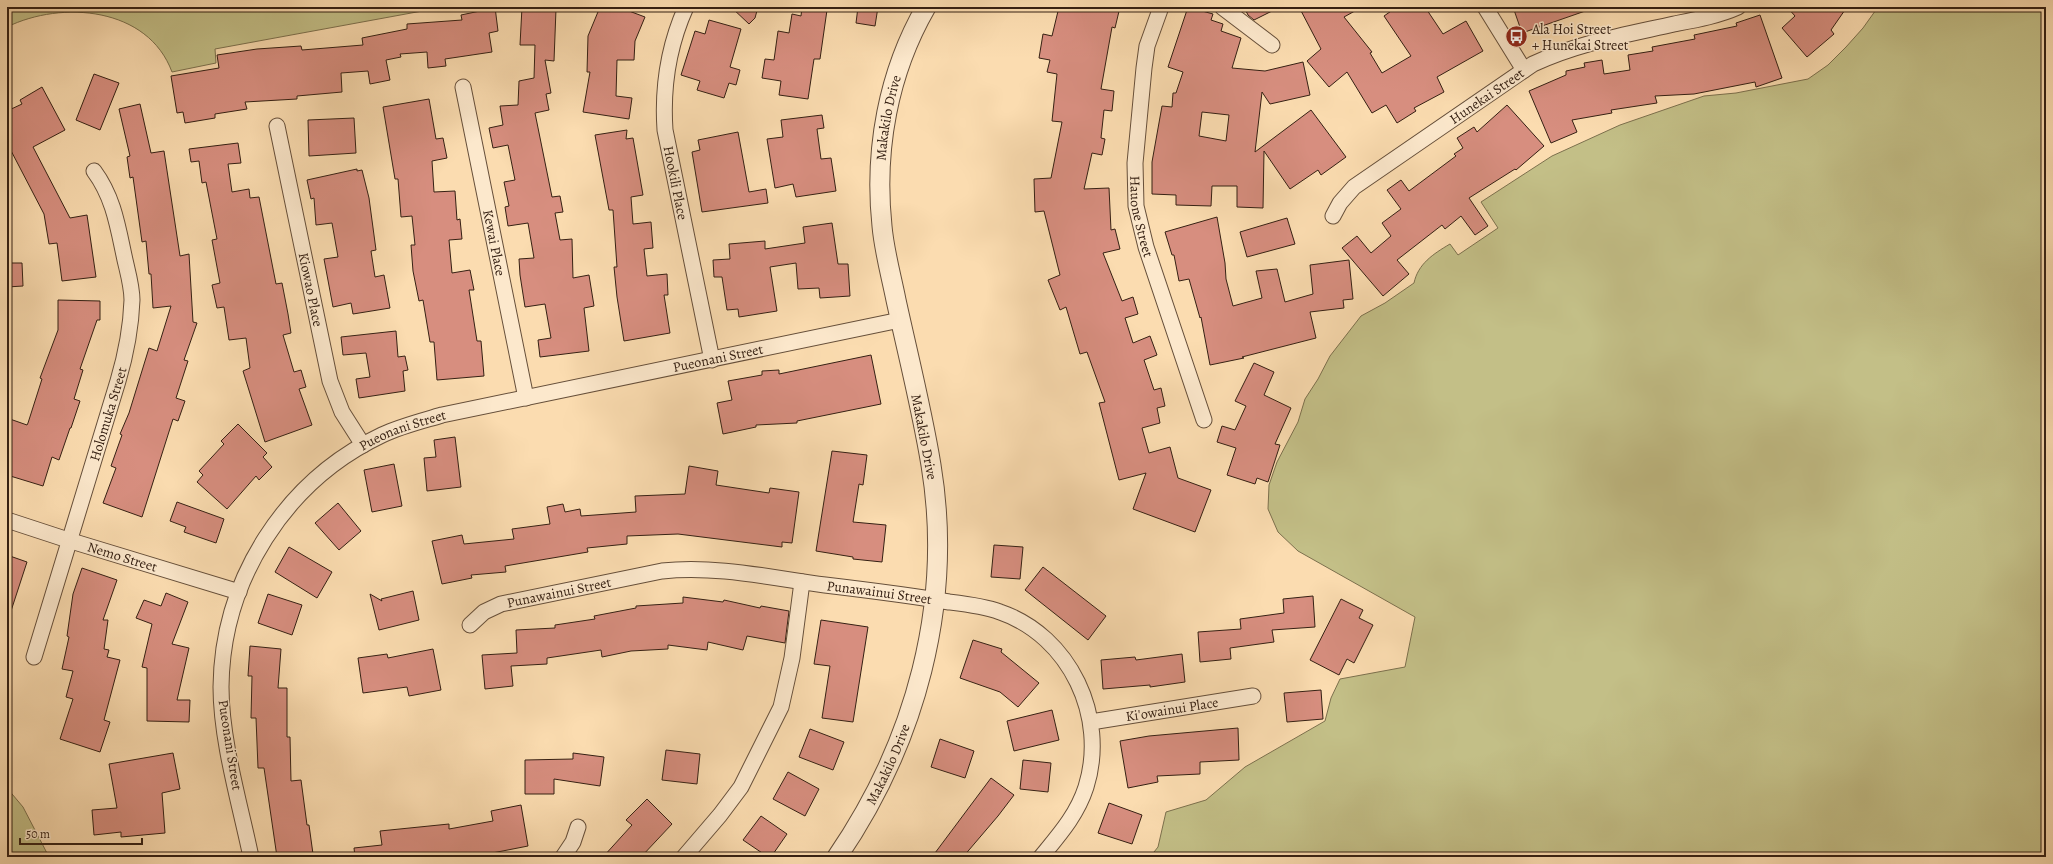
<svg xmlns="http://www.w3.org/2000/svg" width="2053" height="864" viewBox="0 0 2053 864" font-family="Alegreya,serif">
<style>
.green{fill:#c3bf87;stroke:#7c704d}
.building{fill:#d78e7f;stroke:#352013;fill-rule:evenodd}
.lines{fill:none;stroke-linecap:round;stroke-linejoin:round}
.minor-casing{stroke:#664f3a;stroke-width:17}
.tertiary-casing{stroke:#664f3a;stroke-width:21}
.minor{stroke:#fce8cc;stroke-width:15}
.tertiary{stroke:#fce8cc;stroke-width:19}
.labels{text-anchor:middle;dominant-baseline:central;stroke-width:3;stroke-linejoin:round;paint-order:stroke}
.poi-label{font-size:14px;fill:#352013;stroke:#fce8cc;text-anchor:start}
.street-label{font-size:14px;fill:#352013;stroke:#fce8cc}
</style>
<rect width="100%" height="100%" fill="#fbdcb0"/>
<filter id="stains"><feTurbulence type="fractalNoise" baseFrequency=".005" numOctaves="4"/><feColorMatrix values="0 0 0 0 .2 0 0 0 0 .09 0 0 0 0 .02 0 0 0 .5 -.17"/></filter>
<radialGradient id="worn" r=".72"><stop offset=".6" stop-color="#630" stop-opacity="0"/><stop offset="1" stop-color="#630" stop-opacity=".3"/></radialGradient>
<path class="green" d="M7 7H444L215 49 216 63 172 72C148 7 62 0 7 27Z
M1878 7H2046V857H1150L1158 847 1166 812 1206 800 1245 767 1325 721 1331 698 1340 679 1405 667 1415 617 1298 551 1278 532 1268 509 1269 485 1277 462 1298 422 1305 399 1318 379 1330 356 1361 316 1385 303 1414 283C1418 264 1433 254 1450 244L1458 255 1498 228 1481 202 1552 156 1620 125 1704 96 1736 93 1808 79 1828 65 1846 47 1863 28Z
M7 788 23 807 49 857H7Z"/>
<path class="building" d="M479 7H495L498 31 489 33 492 52 445 59 446 66 428 68 427 52 400 54 401 57 386 60 390 80 370 84 368 71 341 73 342 92 297 96V99L245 102 247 109 215 114V118L185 123 183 112 177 113 171 76 219 68 217 55 257 49 301 46 302 50 363 45 362 38 407 29V24L462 20 461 15 480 11Z
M522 7 556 9 554 61 545 60 551 93 546 94 549 110 535 113 552 197 560 196 563 212 555 213 560 240 572 239 573 278 589 275 594 306 584 308 589 351 540 357 538 340 551 338 545 304 525 307 520 275 519 259 534 258 528 223 508 226 505 207 509 206 504 182 515 180 508 145 493 148 489 128 503 125 500 106 518 105 519 81 534 78 535 45H520Z
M600 7H630L629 11 645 17 635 41 634 60H617L616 96 632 98 629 119 583 112 590 72H587L588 36Z
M731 7H758L755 18 749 24Z
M802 7 827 10 820 59H814L808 99 779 95 781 81 762 78 765 59 774 60 778 31 789 33 792 14 801 16Z
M858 7H878L875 26 856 23Z
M1059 7H1120L1115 28 1112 27 1101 89 1114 91 1112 111 1104 110 1101 138 1105 139 1102 155 1092 153 1084 189 1109 188 1111 230 1115 229 1120 249 1103 253 1122 301 1133 297 1138 314 1125 318 1133 343 1150 336 1157 355 1144 360 1154 390 1161 388 1165 406 1157 408 1160 423 1142 428 1149 453 1170 447 1178 478 1211 490 1195 532 1133 509 1146 473 1119 480 1099 403 1105 402 1087 352 1080 354 1066 307 1060 310 1048 280 1060 275 1044 211 1035 212 1034 179 1051 178 1062 122 1052 121 1057 74 1047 72 1050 60 1039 58 1043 34 1052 36Z
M1188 7 1213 14 1211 20 1223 24 1221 31 1241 38 1232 68 1265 71 1303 62 1310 95 1270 104 1262 92 1255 152 1311 110 1346 157 1321 175 1318 170 1290 189 1264 151 1263 208 1237 207V186H1212L1211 206 1176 205V195L1152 194V162L1162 106 1172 107 1173 93H1176L1183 72 1168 67ZM1202 112 1229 115 1226 141 1199 136Z
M1244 7H1280L1254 20 1248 15Z
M1299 7H1362L1344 17 1372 52 1370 53 1382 73 1411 56 1384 16 1397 7H1425L1443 34 1466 21 1483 51 1437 77 1444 92 1414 108 1416 111 1397 123 1386 105 1372 113 1347 72 1329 87 1307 61 1321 49Z
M1513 7H1590L1591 9 1522 33Z
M1787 7H1847L1831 30 1834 34 1807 57 1782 28 1795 16Z
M1760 15 1782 78 1756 87 1755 82 1694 94 1655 96 1657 103 1611 110 1612 113 1572 120 1577 132 1551 143 1529 91 1566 75V71L1585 67 1584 63 1602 60 1604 74 1630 70 1628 55 1653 51 1652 47 1695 39 1694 35 1737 26 1736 23Z
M709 20 741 29 730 67 740 70 736 85 729 83 724 98 697 90 700 81 681 75 695 31 705 34Z
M94 74 119 83 100 130 76 120Z
M42 87 65 130 33 147 70 218 87 215 96 277 62 281 57 243 49 244 44 214 7 143V111L22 104 20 100Z
M429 99 436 139 443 138 447 158 432 161 434 192 455 191 457 220 460 219 462 239 449 240 452 273 470 270 474 290H469L477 341H481L484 376 437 380 434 342H430L423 300 419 301 413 271 411 245H415L412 216 401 217 398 179H395L383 107Z
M140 104 151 153 164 151 180 256 189 254 193 322 197 323 184 360 188 361 176 398 185 401 178 421 173 419 142 517 103 503 116 468 111 466 122 435 120 434 129 413 149 348 157 351 171 306 153 308 151 274H149L146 241 142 242 133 177 130 178 127 157 130 156 119 109Z
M1507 105 1544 146 1516 170 1515 169 1469 198 1488 226 1475 235 1461 216 1445 229 1442 225 1397 260 1409 274 1383 296 1342 248 1357 236 1371 253 1391 236 1382 223 1401 209 1387 190 1401 180 1409 191 1456 156 1454 154 1463 148 1457 138 1474 127 1477 132Z
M822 115 824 128 817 129 821 159 831 158 836 191 796 197 793 184 775 188 767 139 783 137 781 120Z
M354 118 356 153 309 156 308 120Z
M627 130 626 139 633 138 643 195 631 197 633 224 651 222 653 248 644 249 647 276 667 274 668 295H664L670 333 624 341 617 297 614 267H617L613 210H609L595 135Z
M738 132 749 192 766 189 768 203 702 212 692 152 700 150 698 140Z
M238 143 241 163 228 164 232 192 249 189 250 198 259 197 276 284 282 283 288 314 291 333 283 335 294 372 301 370 306 387 299 389 312 425 265 442 243 371 250 368 246 338 229 340 224 307 217 308 212 285 220 283 212 240 217 239 206 182 202 183 199 161 191 162 189 149Z
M357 169V171L362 170 369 198 376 250 371 251 375 277 384 275 390 308 353 314 351 303 333 307 324 259 338 257 332 223 316 225 314 198 311 199 307 180Z
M1217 217 1225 263 1226 279 1233 306 1262 298 1256 271 1277 269 1285 302 1313 294 1310 265 1349 260 1353 299 1343 300 1344 308 1310 312 1316 338 1242 357 1244 358 1210 365 1201 317 1200 318 1189 279 1179 281 1174 255H1172L1165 232Z
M1287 218 1295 244 1247 257 1240 232Z
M832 223 838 264H848L850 296 820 298 819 288 798 289 796 263 770 267 777 311 739 317 738 309 727 310 722 277H714L713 260 730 259 729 244 765 241V249L805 243 803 227Z
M7 263H22L23 286 7 287Z
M58 300 100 301V320H97L80 369 83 370 74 399 80 401 71 428H70L59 460 52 457 43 486 7 475V418L27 425 28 423 42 379 40 378 58 330Z
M396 331 398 357 405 356 408 370 403 371 405 391 359 398 356 379 370 377 366 353 343 355 341 337Z
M871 355 881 404 797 421V423L756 425V427L723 434 717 403 732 400 728 381 762 375V371L779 370V374Z
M1254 363 1274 372 1264 395 1291 408 1275 444 1280 445 1268 482 1257 478 1255 484 1227 475 1236 448 1217 442 1222 426 1235 430 1246 406 1235 401Z
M238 424 267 453 263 457 272 467 259 480 256 476 227 509 197 482 203 475 199 471 224 444 221 441Z
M455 437 461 487 427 491 424 458 436 457 434 440Z
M832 451 867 455 863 485 859 484 853 522 886 525 882 562 853 559V557L816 551Z
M394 464 402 506 372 512 364 470Z
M689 466 718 471 716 485 769 493 770 488 799 492 792 543 782 542V547L678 534 627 536V544L587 548 588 552 505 566 506 572 471 575 472 578 442 584 432 541 462 535 464 544 514 539 512 529 550 524 547 507 563 504 565 512 580 509 581 516 636 512 635 496 685 494Z
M177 502 224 519 216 543 184 532 186 527 170 521Z
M338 503 361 531 339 550 315 523Z
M994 545 1023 547 1020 579 991 577Z
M289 547 332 572 317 598 275 572Z
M7 555 27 562 10 614H7Z
M1043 567 1106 616 1088 640 1025 590Z
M82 568 117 580 103 620H108L104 649 109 650 107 657 120 660 104 720 110 722 100 752 60 739 73 699 66 697 73 671 62 669 69 637 67 636 73 594Z
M413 591 419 620 379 630 370 594 382 601 381 599Z
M166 593 188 602 172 644 189 648 177 700H190L189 722 147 721V668L142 667 152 624 136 618 144 600 161 606Z
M268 594 302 605 292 635 258 623Z
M1313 596 1315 627 1272 630 1274 642 1230 648 1231 659 1200 662 1198 632 1241 629 1240 619 1284 613 1283 599Z
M683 597 723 602 724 600 760 608 761 606 789 611 785 643 747 636 743 650 708 642 707 650 668 645V649L631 651 602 657 601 650 547 658V664L511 666 513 686 485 689 482 655 517 653 516 630 555 628V625L595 619 594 616 636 608V606L683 603Z
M1341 599 1363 610 1359 618 1373 625 1354 663 1347 659 1339 675 1310 660Z
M821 620 868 627 853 722 822 718 830 666 814 664Z
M973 640 1002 649 1001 652 1039 683 1018 707 1000 692 960 678Z
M250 646 281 649 278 688H287V737H290L291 781 301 780 307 825H309L313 854 277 857 264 768H258L256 718H251L252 676H248Z
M433 649 441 690 409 696 407 687 363 693 358 658 387 654 388 658Z
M1182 654 1185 682 1150 687V685L1103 689 1101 660 1135 657 1136 660Z
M1321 690 1323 719 1287 722 1284 693Z
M1052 710 1059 740 1014 751 1007 721Z
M1238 728 1239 760 1200 762V774L1157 776 1158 782 1128 788 1120 741 1149 736Z
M810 729 844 742 833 770 799 757Z
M940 739 974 751 965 778 931 767Z
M666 750 700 754 697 784 662 780Z
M173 753 180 789 162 793 165 833 121 837V832L94 835 92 810 117 808 109 764Z
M573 753 604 757 600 786 554 779V794H525V760L573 759Z
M1023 760 1051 763 1048 792 1020 789Z
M788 772 819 789 805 816 773 799Z
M991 778 1014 795 998 816 963 857H932Z
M647 799 672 824 641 857H603L632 825 626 820Z
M1109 803 1142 815 1132 844 1098 833Z
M521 805 528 846 472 857H355L354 848 382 845 380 831 449 824V829L493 821 491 811Z
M761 816 787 834 771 857H768L743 840Z"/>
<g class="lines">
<defs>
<g id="minor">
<path id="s1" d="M686 7C668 47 662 86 665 130L712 360"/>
<path id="s2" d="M1161 7 1147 46 1144 68 1135 163 1136 206 1146 247 1204 420"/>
<path d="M1222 7 1272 45"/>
<path d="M1485 7 1524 70"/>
<path id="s3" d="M463 87 526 398"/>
<path id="s4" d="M277 126 330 381 342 412 363 445"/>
<path id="s5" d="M1333 216 1340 203 1354 187 1533 64C1578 43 1625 35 1674 24 1695 20 1718 16 1738 7"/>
<path id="s6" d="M7 520 68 540 239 592"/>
<path id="s7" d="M470 625 484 612 501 604 662 571C716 565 772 578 825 585 867 590 908 595 949 602 966 604 984 606 1000 612 1070 636 1108 717 1086 787 1077 815 1059 835 1041 857"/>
<path id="s8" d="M34 657 118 381C126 354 131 328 132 300 132 287 128 273 125 260 118 228 114 198 94 171"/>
<path id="s9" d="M1091 722 1253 696"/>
<path id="s10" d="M251 857C240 804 221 741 221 687 222 580 285 481 382 435 401 426 422 421 442 415L900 320"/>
<path d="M563 857 573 842 578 827"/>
<path d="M684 857 720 815 741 787 781 707 792 658 802 582"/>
</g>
<g id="tertiary">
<path id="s11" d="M837 857C915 743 954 604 931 465 922 410 908 355 896 300 891 275 884 250 882 226 874 150 888 73 926 7"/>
</g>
</defs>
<use href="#minor" class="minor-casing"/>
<use href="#tertiary" class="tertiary-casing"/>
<use href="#minor" class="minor"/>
<use href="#tertiary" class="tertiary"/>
</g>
<defs>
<symbol id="bus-disc" viewBox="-11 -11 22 22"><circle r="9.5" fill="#8f2418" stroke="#fce8cc"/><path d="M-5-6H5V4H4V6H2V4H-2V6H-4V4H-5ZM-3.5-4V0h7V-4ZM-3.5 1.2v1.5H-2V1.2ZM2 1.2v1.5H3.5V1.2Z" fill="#fff"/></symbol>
</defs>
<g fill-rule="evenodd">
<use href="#bus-disc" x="1504" y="24" width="25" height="25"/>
</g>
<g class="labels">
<g class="poi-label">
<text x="1532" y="29">Ala Hoi Street<tspan x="1532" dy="16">+ Hunekai Street</tspan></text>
</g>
<g class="street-label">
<text stroke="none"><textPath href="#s5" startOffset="197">Hunekai Street</textPath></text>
<text stroke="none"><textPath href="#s11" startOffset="766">Makakilo Drive</textPath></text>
<text stroke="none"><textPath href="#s1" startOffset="180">Hookili Place</textPath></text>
<text stroke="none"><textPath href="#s2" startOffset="213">Hauone Street</textPath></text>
<text stroke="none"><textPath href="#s3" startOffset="159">Kewai Place</textPath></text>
<text stroke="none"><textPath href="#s4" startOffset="167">Kiowao Place</textPath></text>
<text stroke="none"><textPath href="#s10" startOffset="833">Pueonani Street</textPath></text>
<text stroke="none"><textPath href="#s8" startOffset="254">Holomuka Street</textPath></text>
<text stroke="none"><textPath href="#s10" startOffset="509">Pueonani Street</textPath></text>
<text transform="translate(924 437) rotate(79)">Makakilo Drive</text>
<text stroke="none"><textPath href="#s6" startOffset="121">Nemo Street</textPath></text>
<text stroke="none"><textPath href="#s7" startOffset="97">Punawainui Street</textPath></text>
<text stroke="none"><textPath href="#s7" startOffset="421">Punawainui Street</textPath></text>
<text stroke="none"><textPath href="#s9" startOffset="82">Ki'owainui Place</textPath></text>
<text transform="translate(230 745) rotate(81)">Pueonani Street</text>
<text stroke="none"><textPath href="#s11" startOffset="106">Makakilo Drive</textPath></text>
</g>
</g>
<rect width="2053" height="864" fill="none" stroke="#fbdcb0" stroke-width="24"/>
<rect x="8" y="8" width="2037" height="848" fill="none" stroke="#352013" stroke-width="2"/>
<rect x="12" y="12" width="2029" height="840" fill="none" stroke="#352013"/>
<path d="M20 838v6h122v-6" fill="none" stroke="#352013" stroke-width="2"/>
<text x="26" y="838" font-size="12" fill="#352013" stroke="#fce8cc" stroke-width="3" paint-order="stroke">50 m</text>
<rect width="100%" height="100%" filter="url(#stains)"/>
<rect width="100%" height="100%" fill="url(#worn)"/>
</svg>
